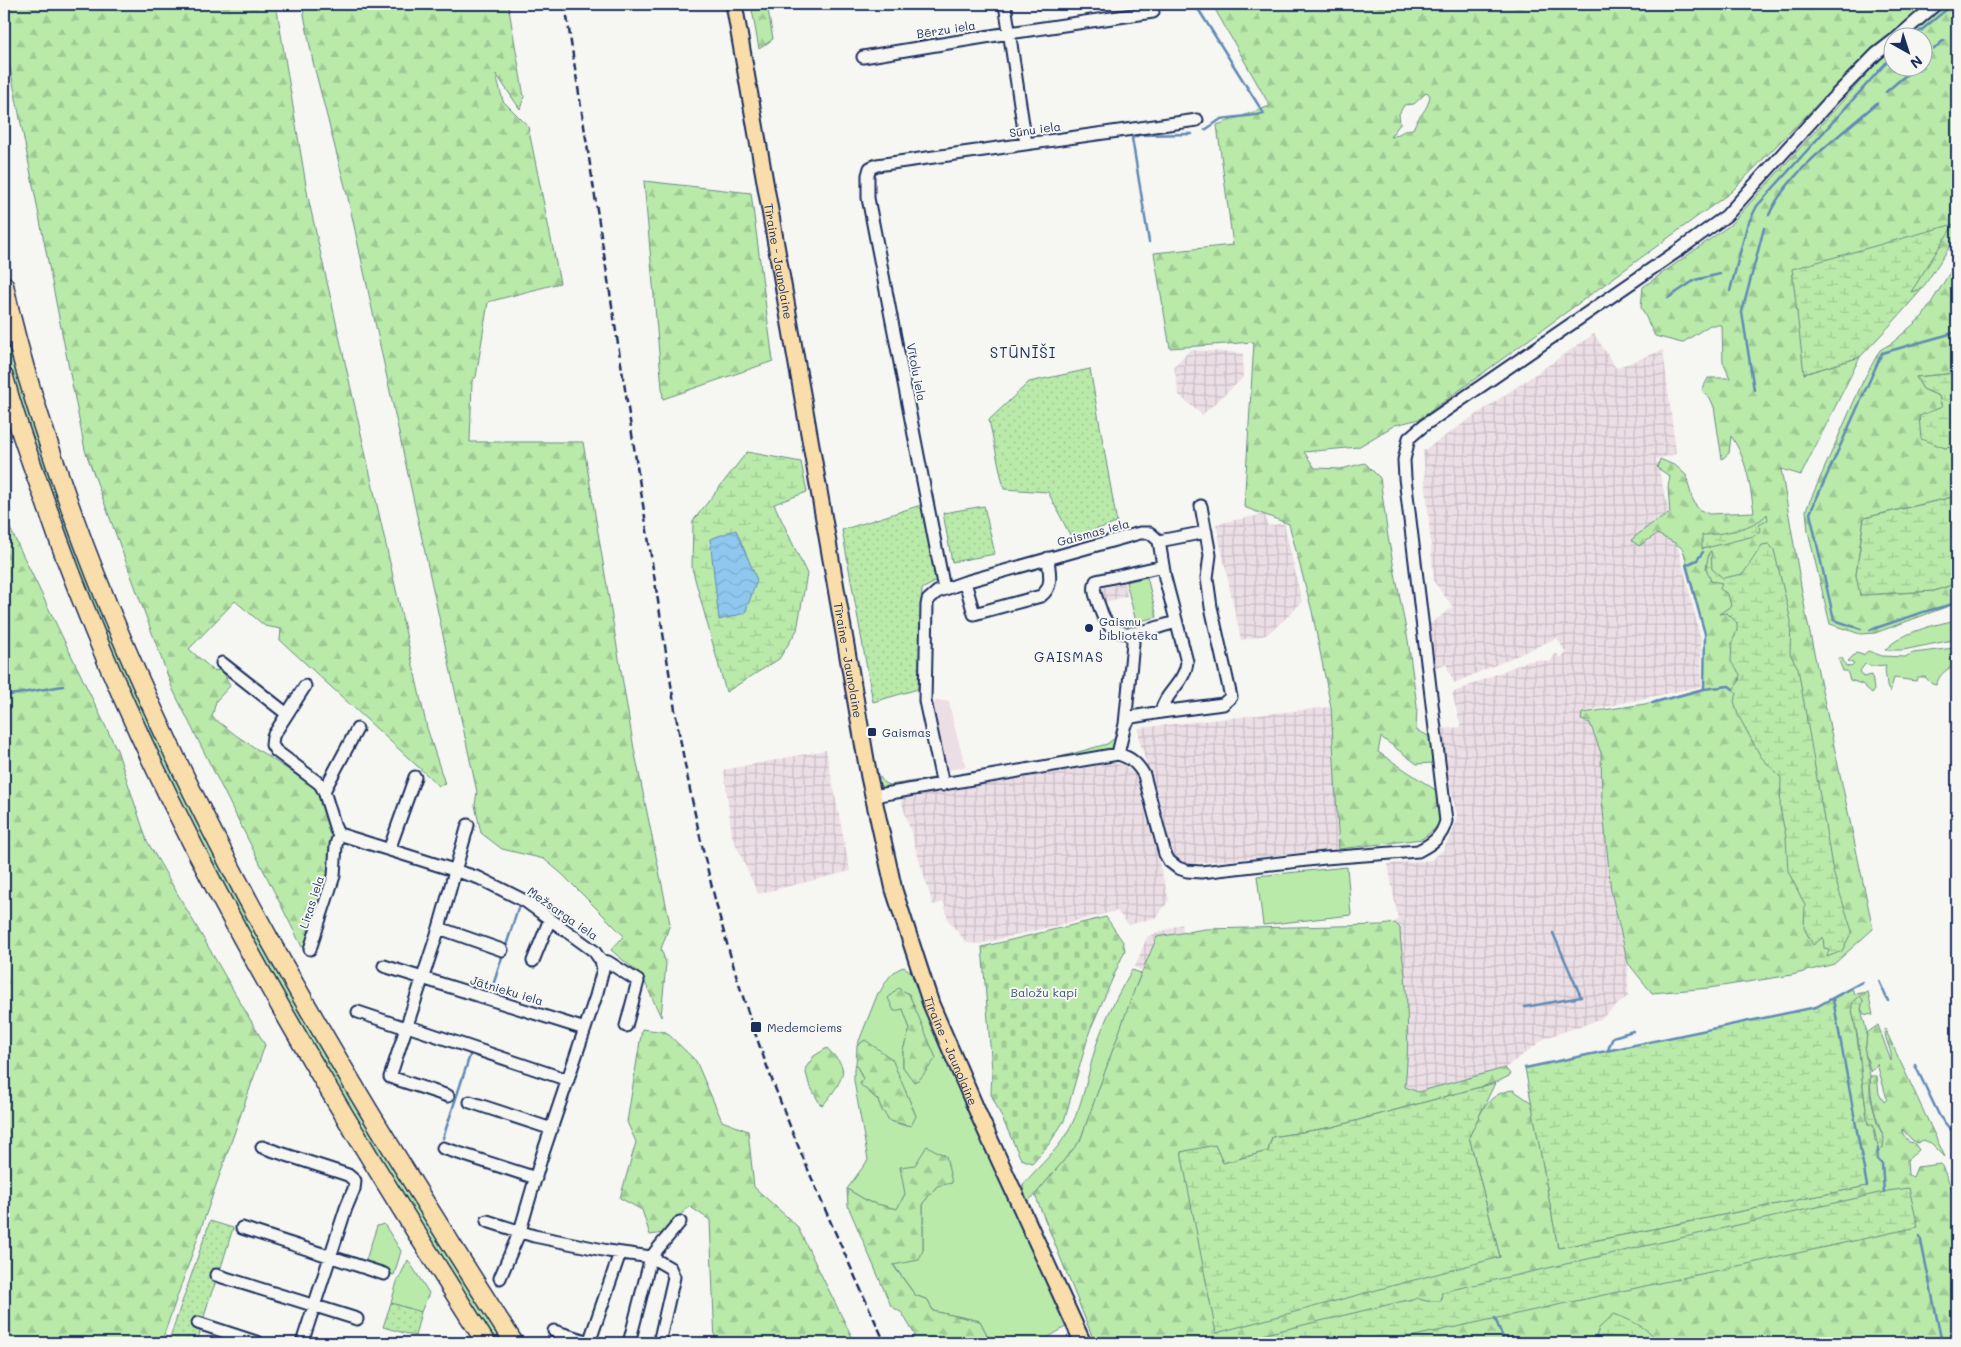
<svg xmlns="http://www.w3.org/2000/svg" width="1961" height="1347" viewBox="0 0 1961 1347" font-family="Mali,sans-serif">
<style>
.built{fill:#ecdee5}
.industrial{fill:url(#industrial-grid)}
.grass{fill:#b9eaa9;stroke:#6a8c84;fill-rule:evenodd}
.forest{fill:url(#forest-firs);stroke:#6a8c84;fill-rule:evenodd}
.wetland{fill:url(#wetland-marsh);stroke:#6a8c84}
.cemetery{fill:url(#cemetery-stones);stroke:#6a8c84}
.garden{fill:url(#garden-dots);stroke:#6a8c84}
.water{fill:url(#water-waves);stroke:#618ab4}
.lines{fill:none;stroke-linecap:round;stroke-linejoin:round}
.stream{stroke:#618ab4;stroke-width:2.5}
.minor-casing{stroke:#1b2f5e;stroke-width:15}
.major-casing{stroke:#1b2f5e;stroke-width:19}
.highway-casing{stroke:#1b2f5e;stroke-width:21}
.minor{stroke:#f6f6f2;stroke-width:11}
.major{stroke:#f9deab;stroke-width:15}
.highway{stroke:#f9deab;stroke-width:18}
.rail{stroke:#1b2f5e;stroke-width:2.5;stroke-dasharray:8 4;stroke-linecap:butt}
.poi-dot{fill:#1b2f5e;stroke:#f6f6f2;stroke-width:2}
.labels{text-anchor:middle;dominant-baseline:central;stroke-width:4;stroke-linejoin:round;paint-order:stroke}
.street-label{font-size:12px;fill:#1b2f5e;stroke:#f6f6f2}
.poi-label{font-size:12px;fill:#1b2f5e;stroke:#f6f6f2;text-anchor:start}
.park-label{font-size:12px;fill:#3b546d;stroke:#f6f6f2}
.neighbourhood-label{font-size:14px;letter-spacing:1px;fill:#1b2f5e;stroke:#f6f6f2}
.quarter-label{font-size:15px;letter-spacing:1px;fill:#1b2f5e;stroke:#f6f6f2}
</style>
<defs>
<pattern id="industrial-grid" width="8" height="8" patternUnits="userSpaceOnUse" patternTransform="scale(1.25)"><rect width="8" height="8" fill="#ecdee5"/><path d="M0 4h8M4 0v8" fill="none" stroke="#cabfc7"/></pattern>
<pattern id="forest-firs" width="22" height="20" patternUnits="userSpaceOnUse" patternTransform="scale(1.25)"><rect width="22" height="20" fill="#b9eaa9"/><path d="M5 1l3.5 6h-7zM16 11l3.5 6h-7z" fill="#9ec994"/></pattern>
<pattern id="wetland-marsh" width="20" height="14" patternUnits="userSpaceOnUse" patternTransform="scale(1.25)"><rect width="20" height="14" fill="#b9eaa9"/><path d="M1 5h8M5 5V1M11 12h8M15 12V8" fill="none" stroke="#9ec994"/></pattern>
<pattern id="cemetery-stones" width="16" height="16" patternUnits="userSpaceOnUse" patternTransform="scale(1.25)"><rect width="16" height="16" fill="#b9eaa9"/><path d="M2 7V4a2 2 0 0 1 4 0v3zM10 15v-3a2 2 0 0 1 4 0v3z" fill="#9ec994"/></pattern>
<pattern id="garden-dots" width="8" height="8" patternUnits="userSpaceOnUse" patternTransform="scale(1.25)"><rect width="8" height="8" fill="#b9eaa9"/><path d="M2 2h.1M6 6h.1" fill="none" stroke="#9ec994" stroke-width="1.8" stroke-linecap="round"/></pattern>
<pattern id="water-waves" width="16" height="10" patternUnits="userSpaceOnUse" patternTransform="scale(1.25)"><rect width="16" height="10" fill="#8fc7ee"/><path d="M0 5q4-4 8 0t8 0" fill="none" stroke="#7babce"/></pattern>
</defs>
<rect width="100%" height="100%" fill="#f6f6f2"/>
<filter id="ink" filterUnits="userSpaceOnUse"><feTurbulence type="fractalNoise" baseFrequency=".02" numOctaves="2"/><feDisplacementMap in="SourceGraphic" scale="10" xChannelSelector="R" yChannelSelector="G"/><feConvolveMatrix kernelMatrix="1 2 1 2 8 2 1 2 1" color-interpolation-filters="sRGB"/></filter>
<g filter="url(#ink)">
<path class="built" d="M936 701H949L953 722 966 767 935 772 922 716Z"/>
<path class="industrial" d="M1594 334 1616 368 1663 350 1676 454 1656 459 1701 639 1702 686 1581 712 1582 713 1581 720 1590 723 1601 753 1602 800 1611 891 1628 963V996L1599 1020 1545 1038 1505 1068 1418 1092 1405 1087 1407 1065 1405 974 1400 943V928L1395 923 1398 919 1388 864 1431 860 1443 850 1454 829 1457 815 1446 767 1443 729 1461 727 1452 693 1525 662 1537 660 1550 662 1556 653 1560 658 1566 653 1557 638 1454 683 1446 664 1431 669 1428 640 1430 624 1453 607 1434 582 1423 451Z
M1190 350 1243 353V378L1202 415 1179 395 1174 366Z
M1265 514 1268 526 1284 523 1302 602 1284 620 1266 635 1241 640 1216 524Z
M1124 583 1127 596 1102 603 1098 589Z
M1331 707 1339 849 1185 864 1174 859 1152 774 1149 772 1139 739V728Z
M826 750 850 871 758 894 732 836 724 770Z
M1114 763 1125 766 1135 773 1169 900 1157 917 1129 925 1117 911 979 944 967 943 948 920 944 902 933 905 900 797Z
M1182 924 1184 940 1147 973 1135 967 1147 937Z"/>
<path class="grass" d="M4 316 158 740 505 1343H494L368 1142 227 896 135 709 78 576 17 394 4 349Z
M1147 577 1157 617 1136 622 1126 582Z
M1957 620V639L1903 650H1885C1902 632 1933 625 1957 620Z
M1954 648 1952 655 1957 664C1947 669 1940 673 1936 685L1932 684 1925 677H1918L1916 681 1894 678 1890 692 1887 687C1887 679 1884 672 1886 665L1872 666 1865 664 1860 671 1864 677 1872 675 1874 690 1872 693 1862 684 1850 680 1847 671H1843L1838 658H1842L1846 666 1851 667 1854 664 1848 661 1856 653 1863 655 1868 651 1882 656 1905 657 1913 653Z
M1119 735 1117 747 1109 751 1046 761 1107 744Z
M880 777 884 783 890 785 934 778 930 781 888 788C882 788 878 785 876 778Z
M1347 867 1351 915 1263 925 1257 876Z
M904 967 914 974 945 1055 1067 1326 1039 1343H991L980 1321 933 1311 928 1300 915 1295 893 1264 923 1250V1203L937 1186 946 1156 905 1194 897 1210 869 1202 847 1189 868 1160 854 1081V1068L856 1064 863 1079 860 1084 878 1100 882 1110 890 1121 906 1126 916 1116 905 1090 865 1040 857 1046 878 993 880 992C886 981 892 970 904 967ZM909 994 921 1024 912 1077 903 1067V1050L910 1029 903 1008Z
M1132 970 1141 973 1080 1141 1035 1195 1027 1202 1024 1196 1023 1185C1039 1165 1060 1149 1071 1126 1084 1101 1088 1072 1096 1046 1105 1018 1118 994 1132 970Z
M384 1224 401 1251 394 1275 364 1266 377 1226Z
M408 1260 429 1293 421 1312 391 1303 397 1282Z"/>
<path class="forest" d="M4 4H276L308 197 427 728 445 784 439 786 280 640 281 629 265 626 235 601 189 649 213 670 223 671 230 686 216 701 212 717 237 736 316 788 334 834 330 880 304 951 173 690 85 450 4 37Z
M302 4H508L524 97 520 109 496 74 503 101 528 126 560 283 488 302 476 377 472 381 470 442H583L634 749 670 924 661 949 666 963 661 1017 642 976 611 950 624 936 562 874 544 859 502 849 481 833 475 805 477 792 348 198 313 62Z
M751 4H767L773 39 759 49Z
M1212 4H1929L1851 70 1731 192 1420 419 1395 425 1358 447 1304 452 1315 468 1341 469 1365 463 1380 478 1388 537 1408 640 1417 706 1416 730 1431 737 1432 763 1417 764 1381 737 1378 752 1437 791 1441 824 1422 839 1339 849 1331 707 1312 611 1289 524 1244 507 1254 342 1170 348 1154 253 1233 245 1217 125 1270 106ZM1427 92 1430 96C1427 113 1419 113 1413 129 1403 129 1399 136 1390 137L1400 124 1399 114 1404 105 1414 104Z
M1945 4H1957V236L1922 289 1910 293 1953 224 1804 374 1860 357 1801 475 1781 469 1806 615 1873 929 1834 964 1792 975 1709 988 1652 993 1628 963 1611 891 1602 800 1601 753 1590 723 1581 720 1582 713 1645 704 1704 688 1705 634 1683 549 1675 543 1657 534 1639 546 1631 540 1650 525 1670 513 1668 487 1670 476 1657 468 1660 459 1676 466 1686 475 1692 498 1698 509 1709 514 1754 512C1750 485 1747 459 1731 436L1729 453 1722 459 1714 407 1711 400 1702 390 1708 378H1730L1723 362 1722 325H1710L1682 343 1655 336 1641 307 1643 287 1730 225 1875 65 1893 49 1894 68H1924V38L1907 37Z
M644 181 751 193 773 361 663 399Z
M1957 261V373L1916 377 1923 389 1939 396 1942 407 1945 448 1957 446V496L1864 518 1856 575 1861 595 1934 591 1957 583V603L1875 633 1860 634 1830 624 1808 531 1806 510 1863 381 1880 350 1892 343 1923 316Z
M4 516 117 750 147 841 265 1045 161 1343H4Z
M1395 923 1400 928C1400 944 1403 959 1405 975 1408 1011 1409 1050 1405 1087L1418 1092 1505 1068 1511 1075 1495 1083 1333 1127 1272 1137 1268 1151 1223 1163 1215 1146 1181 1152 1500 1257 1469 1137C1480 1115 1486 1093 1513 1090L1532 1103 1558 1248 1866 1186 1833 999 1852 989 1855 994 1868 992 1873 1015 1864 1014 1861 1009 1863 1000 1852 1009C1860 1047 1862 1086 1868 1124H1873L1875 1141 1884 1138C1875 1118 1870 1098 1870 1076H1877L1879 1094 1884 1102 1887 1099 1877 1064 1871 1072 1865 1053 1867 1033 1878 1025 1891 1061C1893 1050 1884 1041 1885 1029L1945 1157 1931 1143 1923 1140 1918 1143 1912 1140 1902 1129 1903 1134 1909 1142 1914 1143 1919 1150 1907 1160 1908 1175 1913 1177 1917 1167 1941 1164 1957 1200V1343H1660L1656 1338 1599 1328 1594 1343H1524L1515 1337 1503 1338 1497 1343H1095L1035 1195 1080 1141 1135 988 1157 937 1205 929 1382 925Z
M898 988 909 994 936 1058 920 1079 914 1082 903 1067V1050L910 1029 903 1009 894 1011 888 998Z
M642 1029 666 1032 696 1061 722 1121 748 1131 754 1187 797 1226 855 1343H715L710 1220 689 1206 664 1233 650 1235 642 1210 620 1198 636 1142 627 1122Z
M865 1040 892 1059 916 1116 911 1126 890 1121 882 1110 878 1100 860 1084 863 1079 856 1064 857 1046Z
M827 1048C831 1053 840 1060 842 1067 846 1077 830 1097 823 1105L820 1104 809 1084 805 1069 814 1056Z
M927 1146 946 1156 952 1183 937 1186 923 1203V1250L919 1260 893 1265 915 1295 928 1300 933 1311 980 1321 991 1343H952L930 1337V1343H911L915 1335 902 1313 891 1306 848 1206 847 1189 869 1202 897 1209 905 1194 900 1167 915 1165Z"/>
<path class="wetland" d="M1954 224 1911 292 1922 289 1896 319 1860 357 1804 374 1792 269Z
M1957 373V446L1945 448 1921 439 1919 416 1942 407 1939 396 1923 389 1916 377Z
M747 452 801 462 807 492 774 504 807 574 797 630 779 659 726 692 692 568 693 521Z
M1957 496V583L1934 591 1860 595 1856 575 1864 518Z
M1767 514 1768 520 1759 525 1760 531 1754 536 1702 549V535C1720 535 1756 528 1767 514Z
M1769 544 1774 550 1791 621 1790 654 1798 668 1833 872 1852 931 1842 951 1827 957 1829 949 1824 948 1823 937 1813 945 1804 928 1805 905 1788 871 1786 837 1780 808 1781 778 1761 757 1738 715 1734 701 1737 694 1733 689 1739 682 1740 674 1731 662 1732 642 1737 631V623L1727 613 1719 614 1731 606 1728 594 1720 589 1722 583 1711 581 1706 568 1709 552 1711 551 1712 569 1723 578 1743 574 1762 545Z
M1860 996 1863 1000 1861 1009 1867 1033 1865 1053 1870 1076V1094L1877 1123 1884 1138 1883 1148 1879 1152 1873 1124H1868L1862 1079 1858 1039 1852 1009V1003Z
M1833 999 1867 1186 1558 1248 1525 1068 1816 1007Z
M1495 1083 1469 1137 1500 1257 1216 1333 1181 1152 1215 1145 1223 1163 1268 1151 1272 1137 1333 1127Z
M1909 1188 1918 1227 1382 1343H1245L1266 1334 1416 1298 1426 1301H1441L1442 1292 1888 1191Z
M1614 1314C1630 1320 1649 1328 1660 1343H1594L1599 1328Z
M1515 1337 1524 1343H1497L1503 1338Z"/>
<path class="cemetery" d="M1106 917 1123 942 1125 950 1090 1030 1064 1121 1049 1144 1032 1163 1021 1159 991 1094 992 1069 982 947Z"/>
<path class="garden" d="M1090 369 1117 523 1071 537 1048 492 1004 489 989 420 1029 382Z
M921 505 937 581 922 589 918 689 873 702 842 530Z
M984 506 995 554 952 562 943 513Z
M210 1221 233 1228 219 1274 209 1299 197 1343H168Z
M391 1303 421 1312 415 1336 383 1327Z"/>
<path class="water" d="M736 530 757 580 745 613 719 620 710 539Z"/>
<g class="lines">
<path class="stream" d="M1195 4 1264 114 1221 119 1205 130
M1912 38 1953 4
M1934 49 1944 40
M1886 92 1907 74
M1769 215C1787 173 1843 133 1877 103
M1149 242 1132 138 1139 135 1192 134
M1730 291 1747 226 1757 206 1894 54
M1668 298 1695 280 1720 274
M1754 390 1742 312 1764 228
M1703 552 1697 560 1686 565 1705 634 1704 689
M1861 629 1834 620 1810 513 1882 353 1957 332
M1870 630 1923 612 1957 603
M4 698 10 695 63 686
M1652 703 1704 689 1729 686 1733 689
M505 949 519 905
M1879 981 1888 1001
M490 995 503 954
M1833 999 1867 1186
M1525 1007 1581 997 1553 933
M1608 1050 1613 1037 1633 1031
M1915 1065 1940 1117 1957 1137
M1525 1068 1816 1007 1862 982
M443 1138 471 1052
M1878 1149 1877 1159 1882 1164 1884 1192
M1920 1236 1942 1343
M1495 1318 1503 1338"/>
<defs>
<path id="minor" d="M1005 4 1026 144
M1897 38 1936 4
M863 57 1009 33 1153 12
M1159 541 1165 578 1187 662C1185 683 1165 692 1161 712
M1159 541 1206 532
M1163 566 1096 581C1092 590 1097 599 1100 608 1111 648 1147 630 1176 622
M965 582 974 614 1041 596C1054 586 1049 573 1048 558
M944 589 868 198V175L870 168 877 165 1197 120
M222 663 287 714
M305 686 273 736 272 745 276 751 320 784 324 791 336 830 339 834 479 878 525 901 594 951 601 961 603 969 596 996 541 1159 520 1231 500 1278
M1125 724 1132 717 1161 712 1223 704 1231 697 1211 607 1207 578 1210 555 1201 506
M1118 754 1125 724 1133 643 1132 634
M943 785 925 701 927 605 928 600 937 592 965 582 1140 533H1150L1159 541
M324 791 357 729
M873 796 1118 754C1131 758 1137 763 1144 775L1165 854 1169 861 1178 868 1187 871 1201 872 1325 858 1418 851C1432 844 1442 837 1446 821L1405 478 1404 460 1409 438 1423 426 1679 250 1726 216 1833 98 1876 54 1894 40
M389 850 415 777
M439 928 502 950
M310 949 334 876 336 845 339 834
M533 961 550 919
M601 961 608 962 638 981 626 1026
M384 966 585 1029
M358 1012 406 1028
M407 1026 568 1080
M448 1096 390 1077 439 928 468 825
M470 1102 552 1129
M262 1147 348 1175 355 1181 354 1189 346 1208 302 1343
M443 1148 536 1178
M487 1221 534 1236 608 1251 651 1257 670 1268 674 1277 659 1343
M242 1228 384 1274
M216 1275 357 1319
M198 1323 259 1343
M554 1331 589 1342
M589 1343 620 1253
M629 1343 651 1257 680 1222"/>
<g id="major">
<path id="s1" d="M734 4 869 777 894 890 931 1004 981 1120 1083 1343"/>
</g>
<path id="highway" d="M4 285C20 362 46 438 72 512 179 809 345 1079 514 1343
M4 377C15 419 30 460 45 501 148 802 316 1076 486 1343"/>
</defs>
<use href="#minor" class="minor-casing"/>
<use href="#major" class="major-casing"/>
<use href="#highway" class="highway-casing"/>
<use href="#minor" class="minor"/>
<use href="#major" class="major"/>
<use href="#highway" class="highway"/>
<path class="rail" d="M565 4 675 710C695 825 721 938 760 1047 796 1148 841 1246 885 1343"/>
</g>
</g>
<g class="poi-dot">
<circle cx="1089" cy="628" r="5"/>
<rect x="867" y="727" width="10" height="10" rx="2.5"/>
<rect x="750" y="1021" width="12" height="12" rx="2.5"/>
</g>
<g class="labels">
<g class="street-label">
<text transform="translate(946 29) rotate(-9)">Bērzu iela</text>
<text transform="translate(1035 129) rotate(-8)">Sūnu iela</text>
<text stroke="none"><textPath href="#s1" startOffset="261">Tīraine - Jaunolaine</textPath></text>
<text transform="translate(917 372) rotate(79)">Vītolu iela</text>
<text transform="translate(1093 532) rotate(-15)">Gaismas iela</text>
<text stroke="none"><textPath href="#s1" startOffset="666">Tīraine - Jaunolaine</textPath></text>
<text transform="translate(311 902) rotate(-72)">Liras iela</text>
<text transform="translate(563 913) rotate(35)">Mežsarga iela</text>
<text transform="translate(507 990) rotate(17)">Jātnieku iela</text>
<text stroke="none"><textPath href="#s1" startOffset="1071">Tīraine - Jaunolaine</textPath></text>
</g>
<g class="poi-label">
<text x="1099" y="621">Gaismu<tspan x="1099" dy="14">bibliotēka</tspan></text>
<text x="882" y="732">Gaismas</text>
<text x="767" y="1027">Medemciems</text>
</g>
<g class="park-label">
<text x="1044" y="992">Baložu kapi</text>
</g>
<g class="neighbourhood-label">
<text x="1069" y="656">GAISMAS</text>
</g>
<g class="quarter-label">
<text x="1023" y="352">STŪNĪŠI</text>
</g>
</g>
<rect width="1961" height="1347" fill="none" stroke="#f6f6f2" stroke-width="20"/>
<rect x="10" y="10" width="1941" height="1327" fill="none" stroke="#1b2f5e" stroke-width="2" filter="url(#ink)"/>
<g transform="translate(1908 52) rotate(141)"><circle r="24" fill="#f6f6f2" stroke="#9ea6b7"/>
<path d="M0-4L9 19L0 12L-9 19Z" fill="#1b2f5e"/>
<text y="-8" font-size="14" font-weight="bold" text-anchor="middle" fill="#1b2f5e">N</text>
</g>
</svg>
